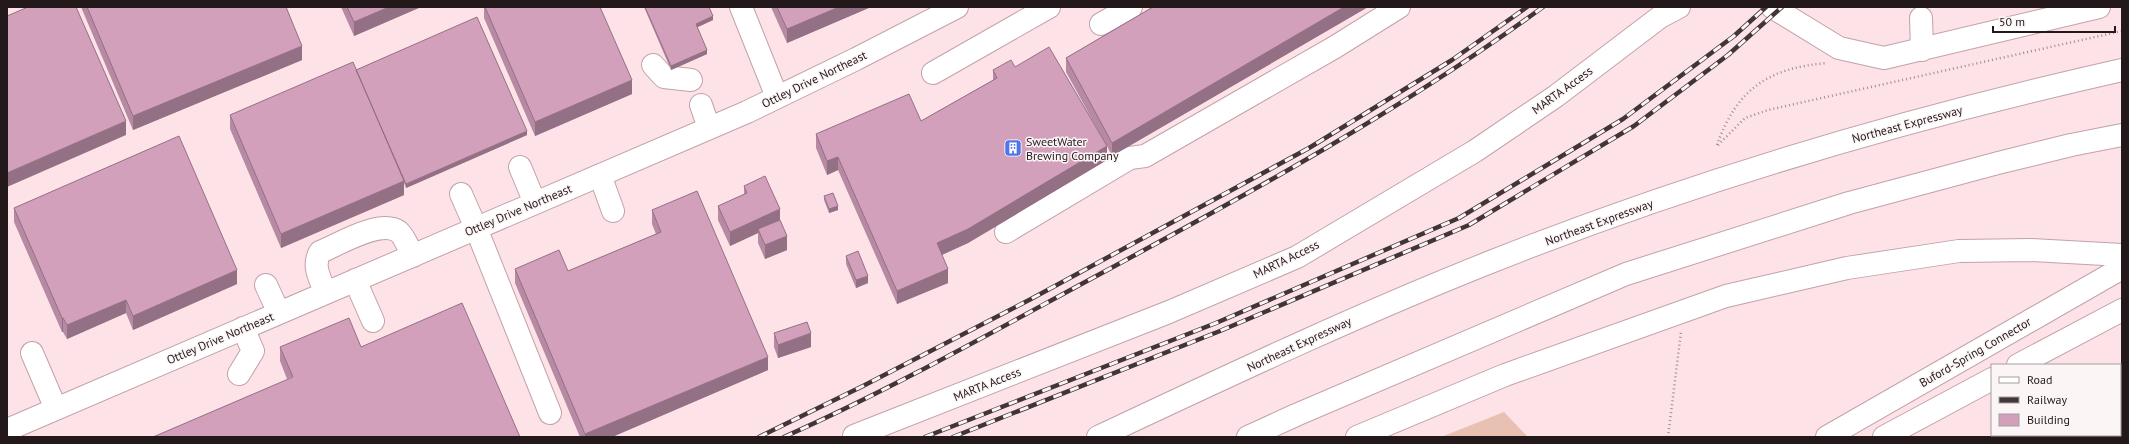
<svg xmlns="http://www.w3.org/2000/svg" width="2129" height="444" viewBox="0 0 2129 444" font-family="'PT Sans',sans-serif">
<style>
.green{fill:#e8c1b2}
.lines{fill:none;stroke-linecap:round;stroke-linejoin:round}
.minor-casing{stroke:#c2a2a8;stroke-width:24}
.highway-casing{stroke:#c2a2a8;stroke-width:24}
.path{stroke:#a18c90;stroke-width:2.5;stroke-dasharray:1 3;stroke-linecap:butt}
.minor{stroke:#fff;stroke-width:22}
.highway{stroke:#fff;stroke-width:22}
.rail-casing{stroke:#423538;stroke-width:4.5}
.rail{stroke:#fcf5f6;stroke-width:3;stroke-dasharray:9;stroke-linecap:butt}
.wall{fill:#b58aa2}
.shaded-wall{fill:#947084}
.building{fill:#d3a0bc;stroke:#947084}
.labels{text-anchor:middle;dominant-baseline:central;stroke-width:3;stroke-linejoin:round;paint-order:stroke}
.street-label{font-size:12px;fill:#23181a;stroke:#fcf5f6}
.poi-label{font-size:12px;fill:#23181a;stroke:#fcf5f6;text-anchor:start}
</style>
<rect width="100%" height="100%" fill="#fde2e7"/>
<path class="green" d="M1504 412 1528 437H1441Z"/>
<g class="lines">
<defs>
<path id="minor" d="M741 7 777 97
M1772 7 1839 48 1884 58 2099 7
M1921 18 1922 50
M1101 24 1131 7
M653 65 664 77 691 80
M933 73 1049 7
M701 105 709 128
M520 167 535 203
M600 175 613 211
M461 194 476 228 550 413
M1006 232 1130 158 1145 156 1335 47 1399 7
M355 280 373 321
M266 285 279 313
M326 293C320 279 312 266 320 252 338 245 381 218 399 232 404 236 409 249 413 256
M32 353 56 409
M239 374 253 351 243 328
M7 430 747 112 856 59 957 7
M854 436 1169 312 1297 257 1475 151 1556 96 1660 17 1679 7"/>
<path id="highway" d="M2018 365 2122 310
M1098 437C1228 376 1359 314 1493 261 1697 180 1909 118 2122 70
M1248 437 1296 415 1626 274 1849 203 1998 163 2071 145 2122 135
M1357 437 1505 375 1726 296 1847 268 1959 251 2031 250 2122 255
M1827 437 2122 268
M1884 437 1992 379"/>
</defs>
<use href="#minor" class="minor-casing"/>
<use href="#highway" class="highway-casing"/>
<path class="path" d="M1717 145C1737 89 1768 68 1827 63
M1718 145 1745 118 1768 110 2122 31
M1668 437 1681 332"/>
<use href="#minor" class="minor"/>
<use href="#highway" class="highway"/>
<defs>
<path id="rail" d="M759 437 863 386 1031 299 1309 148 1452 60 1527 7
M784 437C892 389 996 330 1100 274 1252 192 1403 109 1543 7
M925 437 1216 323 1459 218 1623 119 1734 36 1766 7
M953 437 1220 331 1469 225 1634 126 1728 55 1782 7"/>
</defs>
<use href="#rail" class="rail-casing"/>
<use href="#rail" class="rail"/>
</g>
<path class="wall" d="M81 7H286L302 60 133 130Z
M341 7H421L354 36Z
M484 7H600L632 94 535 136 484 18Z
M644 7H709L713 20 697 27 707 54 671 70Z
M771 7H871L787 43Z
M1153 7H1368L1112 156 1107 146V160L968 243 942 255 948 283 897 304 838 170 827 175 816 148V134L921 121 993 80V70L1015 67 1106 145 1066 72V58Z
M356 70 527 135 406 188 404 183V195L281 248 230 129V115Z
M744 186 780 220 787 250 765 259 758 243V233L730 246 718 220V206L744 194Z
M824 196 838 210 829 213 824 200Z
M14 208 237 284 133 330 126 313 67 339 63 332H62L14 222Z
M652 210 768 370 612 437H580L515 283V269L568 271 656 234 652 224Z
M846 256 868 283 856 288 846 264Z
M774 333 811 347 778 358 774 347Z
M280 347H361L287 379 280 361Z"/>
<path class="shaded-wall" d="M389 7H421L354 36V22Z
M839 7H871L787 43V29Z
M1344 7H1368L1112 156V143Z
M713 16V20L696 28V24Z
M302 46V60L133 130V116Z
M707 50V54L671 70V66Z
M632 80V94L535 136V122Z
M126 121V135L7 187V173Z
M527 131V135L406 188V184Z
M1107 146V160L968 243 937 257V243Z
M838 157V170L827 175V161Z
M404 181V195L281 248V234Z
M838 206V210L829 213V209Z
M780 209V223L758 229V233L730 246V232Z
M787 236V250L765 259V245Z
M948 269V283L897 304V291Z
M237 270V284L133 330V316Z
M868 276V283L856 288V280Z
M126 300V313L67 339V325Z
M62 318H63V332H62Z
M811 333V347L778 358V345Z
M768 357V370L612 437H585V434Z"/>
<path class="building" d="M28 7H76L126 121 7 173V16Z
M87 7H286L302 46 133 116Z
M347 7H389L354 22Z
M485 7H600L632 80 535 122Z
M645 7H709L713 16 696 24 707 50 671 66Z
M777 7H839L787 29Z
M1153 7H1344L1112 143 1066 58Z
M477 17 527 131 406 184 356 70Z
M1049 47 1107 146 968 229 937 243 948 269 897 291 838 157 827 161 816 134 909 94 921 121 997 78 993 70 1011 60 1015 67Z
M353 62 404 181 281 234 230 115Z
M179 136 237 270 133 316 126 300 67 325 63 318H62L14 208Z
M765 176 780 209 730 232 718 206 747 193 744 186Z
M697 191 768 357 585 434 515 269 559 250 568 271 661 232 652 210Z
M833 193 838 206 829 209 824 196Z
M780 220 787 236 765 245 758 229Z
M858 251 868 276 856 280 846 256Z
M462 303 520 437H153L293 377 280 347 349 318 361 347Z
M807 322 811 333 778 345 774 333Z
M2120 432 2122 434V437H2099L2100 435H2120Z
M2072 435H2082L2085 437H2071Z"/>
<defs>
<symbol id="building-square" viewBox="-11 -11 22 22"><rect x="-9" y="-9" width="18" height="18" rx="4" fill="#5274e9" stroke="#fcf5f6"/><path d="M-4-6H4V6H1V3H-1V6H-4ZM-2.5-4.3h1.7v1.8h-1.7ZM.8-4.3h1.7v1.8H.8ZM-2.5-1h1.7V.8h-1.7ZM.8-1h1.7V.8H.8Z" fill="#fff"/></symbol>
</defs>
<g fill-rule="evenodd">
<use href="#building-square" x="1003" y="138" width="20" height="20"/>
</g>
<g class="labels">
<g class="street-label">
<text transform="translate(814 79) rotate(-26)">Ottley Drive Northeast</text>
<text transform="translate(1562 90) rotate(-36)">MARTA Access</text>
<text transform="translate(1907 124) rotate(-15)">Northeast Expressway</text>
<text transform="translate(518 210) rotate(-23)">Ottley Drive Northeast</text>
<text transform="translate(1599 222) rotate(-20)">Northeast Expressway</text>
<text transform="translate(1286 259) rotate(-26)">MARTA Access</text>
<text transform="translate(220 338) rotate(-23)">Ottley Drive Northeast</text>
<text transform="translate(1299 344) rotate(-25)">Northeast Expressway</text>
<text transform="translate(1975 352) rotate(-30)">Buford-Spring Connector</text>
<text transform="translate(987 384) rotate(-22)">MARTA Access</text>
</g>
<g class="poi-label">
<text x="1026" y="141">SweetWater<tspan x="1026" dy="14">Brewing Company</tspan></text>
</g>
</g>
<rect width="2129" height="444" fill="none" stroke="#23181a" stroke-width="16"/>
<rect x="1991" y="364" width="130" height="72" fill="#fcf5f6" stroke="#a59d9e"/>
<rect x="1999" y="377" width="20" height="6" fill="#ffffff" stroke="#a59d9e"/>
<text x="2027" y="384" font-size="12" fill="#23181a">Road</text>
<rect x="1999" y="397" width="20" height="6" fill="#423538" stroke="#a59d9e"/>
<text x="2027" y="404" font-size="12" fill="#23181a">Railway</text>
<rect x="1999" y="414" width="20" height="12" fill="#d3a0bc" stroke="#a59d9e"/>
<text x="2027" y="424" font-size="12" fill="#23181a">Building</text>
<path d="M1993 26v6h122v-6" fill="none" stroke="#23181a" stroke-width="2"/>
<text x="1999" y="26" font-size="12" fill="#23181a" stroke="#fcf5f6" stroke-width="3" paint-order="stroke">50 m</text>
</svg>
